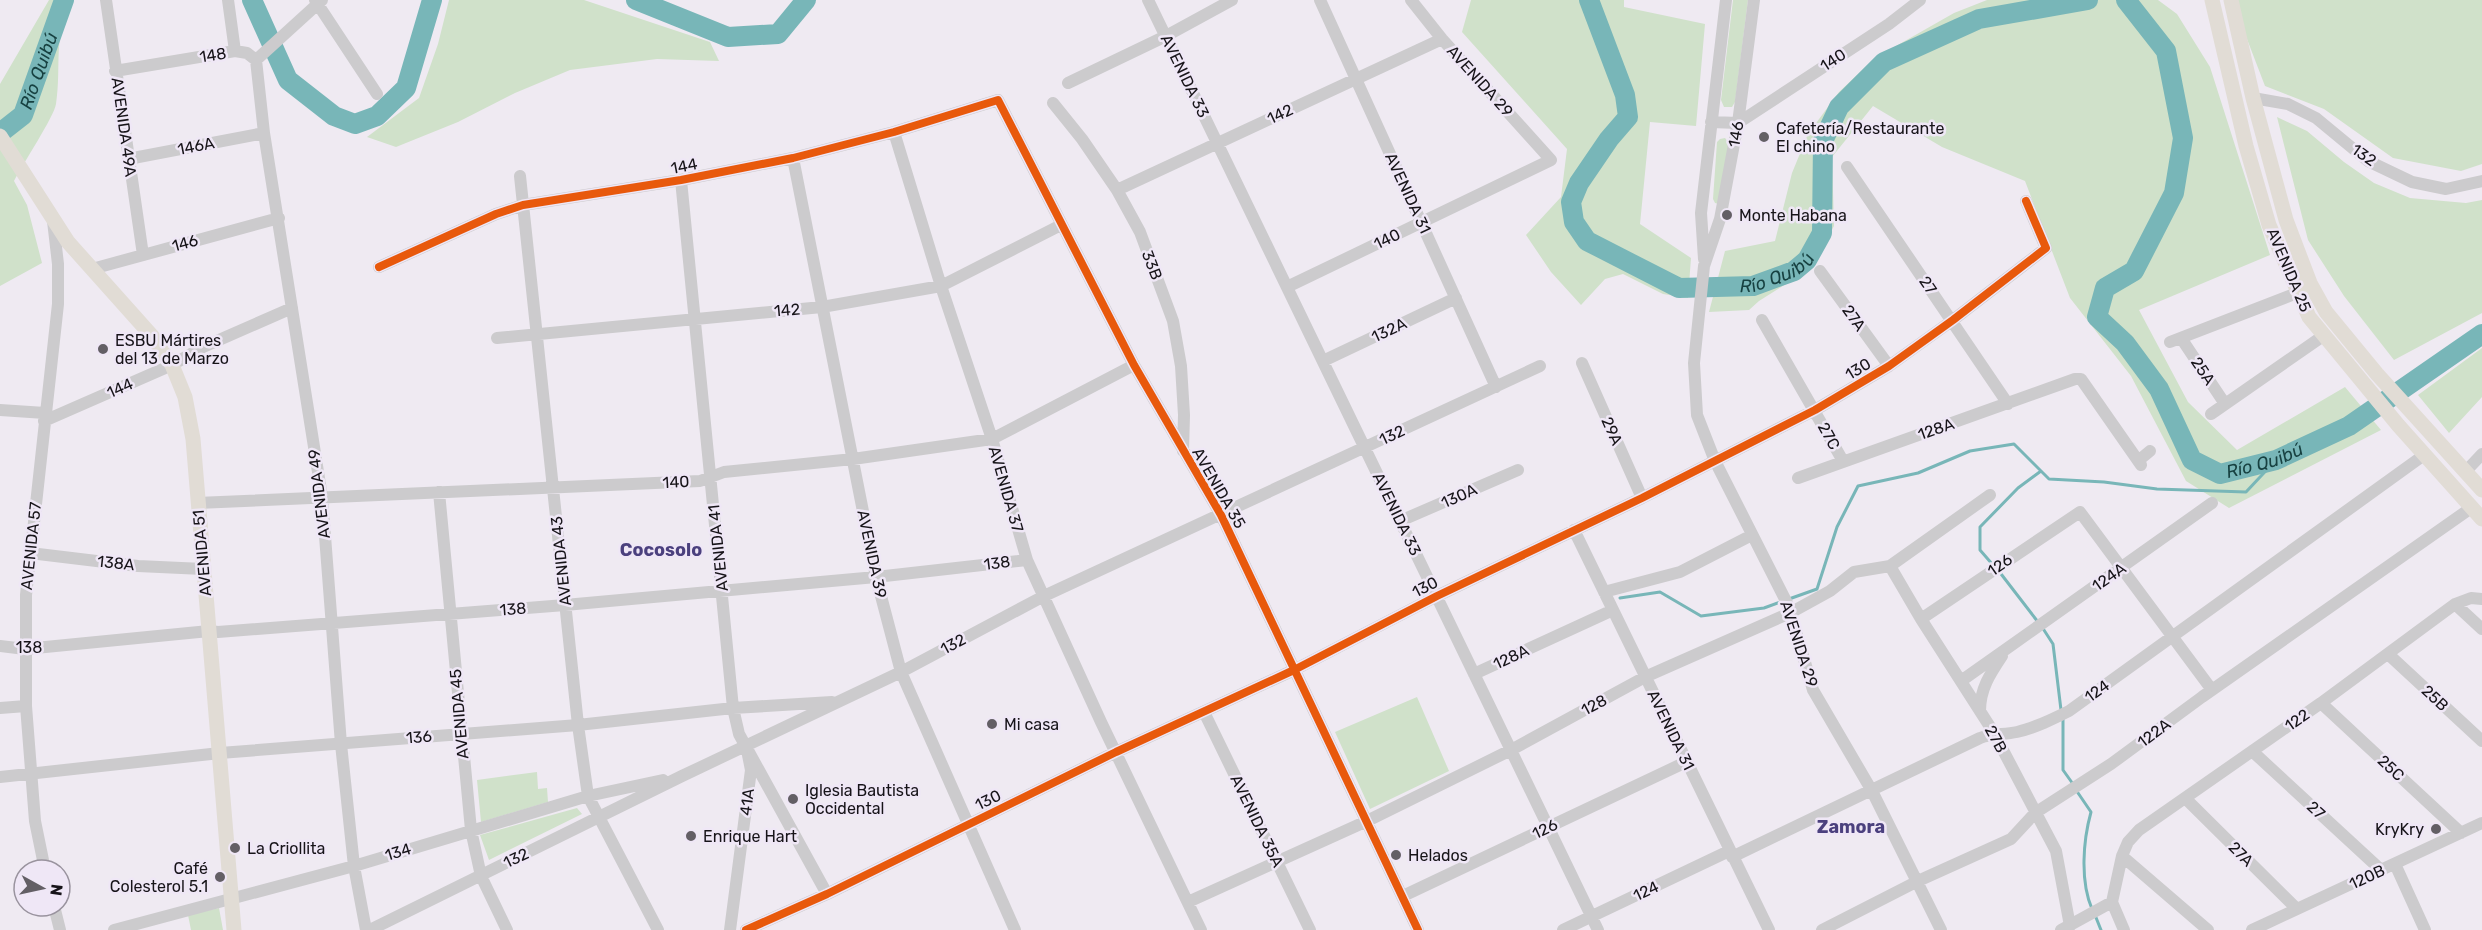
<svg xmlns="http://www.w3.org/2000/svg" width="2482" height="930" viewBox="0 0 2482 930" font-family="Rubik,sans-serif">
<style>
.green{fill:#d0e1ca}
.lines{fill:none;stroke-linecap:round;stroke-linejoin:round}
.stream{stroke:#78b6b8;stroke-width:3}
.river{stroke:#78b6b8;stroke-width:20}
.minor{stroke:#cccbcd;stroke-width:12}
.major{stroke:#e1dcd5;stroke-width:15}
.cycleway-casing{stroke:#efe7f6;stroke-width:11}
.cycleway{stroke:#e8590c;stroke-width:8}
.poi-dot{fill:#635f65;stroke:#efe7f6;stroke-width:2}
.labels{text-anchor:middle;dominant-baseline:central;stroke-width:5;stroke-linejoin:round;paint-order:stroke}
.street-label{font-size:16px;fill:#171419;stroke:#efe7f6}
.poi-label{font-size:16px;fill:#171419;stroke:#efe7f6;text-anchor:start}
.water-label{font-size:18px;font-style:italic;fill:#174141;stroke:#efe7f6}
.neighbourhood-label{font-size:18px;font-weight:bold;fill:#4b407e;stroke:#efe7f6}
</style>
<rect width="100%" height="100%" fill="#efeaf2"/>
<path class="green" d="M49 0H73C52 34 62 66 56 104 54 117 22 165 14 181L27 205 42 263 0 286V84Z
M449 0H584L710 42 719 61 657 59 570 70 515 93 458 122 396 147 367 137 419 98 438 44Z
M1471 0H1624V7L1705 24 1696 126 1650 122 1640 224 1691 258 1688 298 1663 294 1623 274 1605 279 1581 305 1551 272 1526 235 1561 197 1567 149 1462 32Z
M1733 0H1748L1735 102 1732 107H1724L1721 100Z
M1987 0H2158L2177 14 2210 67 2270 255 2139 310 2188 402 2237 450 2345 387 2381 430 2229 508 2186 481 2131 376 2070 298 2025 181 1942 147 1873 106 1832 157 1834 226 1811 268 1759 301 1749 310 1709 312 1725 251 1775 241 1792 173 1808 134 1839 92 1875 58 1954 13Z
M2232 0H2482V164L2461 171 2393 158 2324 109 2265 86Z
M2277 117 2307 131 2344 162 2374 183 2410 198 2466 203 2482 200V313L2394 360 2344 296 2308 240Z
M1725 138 1729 143 1719 204 1715 203 1713 199 1717 142 1720 139Z
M2482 348V397L2449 433 2418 395Z
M1417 697 1449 771 1370 809 1335 732Z
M537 772 538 789 547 788 548 802 481 822 477 780Z
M577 808 582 814 489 860 480 835Z
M219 908 223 930H191L188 915Z"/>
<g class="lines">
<path class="stream" d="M1993 565 1980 550V527L2018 488 2041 471
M1998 570 2038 622
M1620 598 1660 592 1701 616 1764 608 1783 601
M1789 599 1817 589 1837 527 1858 486 1918 473 1970 451 2014 444 2049 479 2104 482 2157 489 2246 492 2276 460
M2042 627 2053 644 2061 710
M2063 719V770L2073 784
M2076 790 2091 812C2083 841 2080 881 2092 909
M2095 915 2101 930"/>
<g class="river">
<path d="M252 0 288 80 334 116 355 124 377 116 406 88 432 0"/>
<path d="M636 0 728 37 778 34 806 0"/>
<path id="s1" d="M1589 0 1625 95 1628 117 1609 139 1579 183 1571 202 1574 222 1587 241 1679 288 1753 286 1794 271 1807 260 1822 233 1823 141 1839 107 1884 62 1979 19 2088 0"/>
<path id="s2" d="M2126 0 2166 51 2183 138 2174 193 2134 271 2105 288 2097 317 2125 343 2159 389 2192 460 2220 474 2276 460 2349 426 2482 334"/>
<path id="s3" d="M0 133 23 115 64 0"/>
</g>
<path class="minor" d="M106 0 143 255
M228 0 235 51
M315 0 377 94
M1148 0 1598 930
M1320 0 1496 387
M1754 0 1738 123 1720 219 1704 266 1694 363 1697 415 1715 461 1789 607 1813 690 1872 791 1941 930
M256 60 264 133 322 497 341 744 354 866 366 930
M256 60 322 0
M115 71 235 51 247 53 256 60
M1068 83 1166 36 1232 0
M2253 98 2288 104 2316 118 2368 161 2412 182 2446 189 2482 181
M1053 103 1082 139 1117 190 1140 232 1173 321 1181 366 1184 415 1183 451
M1711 122 1738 123 1889 24 1920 0
M894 132 941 286 992 439 1027 560 1101 722 1201 930
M793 158 876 577 901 672 1015 930
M128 159 264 133
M1847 167 2008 404
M520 176 578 725 588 796 658 930
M681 180 733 708 739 734 827 894
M1117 190 1442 39
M1704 259 1701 213 1726 0
M379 267 496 214 523 205 681 180 793 158 894 132 998 100 1134 365 1221 515 1418 930
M92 269 279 218
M1820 271 1889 366
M1287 287 1551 160 1442 39 1411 0
M1762 320 1843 461
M497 338 822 307 941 286 1061 225
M2181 338 2225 404
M2170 342 2297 293
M1323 361 1456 298
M1582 363 1642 498
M0 410 45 413
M2211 414 2323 336
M44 421 172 365 203 347 292 308
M2138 461 2150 451
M2466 471 2482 454
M1798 478 2075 379H2081L2141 465
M439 492 471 830 481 876 507 930
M197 503 700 481 724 472 853 459 992 439 1134 365
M1400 521 1518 470
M1574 530 1769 930
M30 553 138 566 203 569
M1890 566 1921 619 1994 733 2056 851 2070 926
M1604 592 1680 572 1752 535
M2455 604 2482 629
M1921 619 2080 512 2212 690
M0 646 25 649 209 631 218 632 565 605 876 577 1027 560
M2388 654 2482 741
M1474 674 1613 610
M1961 681 2212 503
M2321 703 2461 833
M0 708 26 706
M1980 711C1980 689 1990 674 2002 656
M1204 712 1310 930
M2252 751 2381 870
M0 777 220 753 578 725 733 708 832 702
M2185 798 2297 909
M2122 856 2208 930
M1732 857 1980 738C1992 733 2003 735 2017 732 2035 728 2053 719 2069 711L2424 455
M2395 864 2425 930
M45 870 35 821 26 706V595L58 304V264L53 221
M1403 896 1686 762
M1188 902 1367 821 1511 750 1645 677 1790 613 1830 591 1854 572 1890 566 1990 495
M54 906 60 930
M114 930 354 866 588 796 663 780
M370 930 682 776 901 672 1044 596 1540 366
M730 930 751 770 748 755
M746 930 827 894 1116 752 1294 670 1437 596 1642 498 1815 410 1889 366 1953 320 2046 248 2026 201
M1563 930 1729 851
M1822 930 1918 881 2011 839 2035 813 2111 764 2202 697 2471 508
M2061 930 2112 902
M2124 930 2112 902 2122 856 2128 842 2139 830 2321 703 2455 604 2471 598 2482 599
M2252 930 2482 823"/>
<path class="major" d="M2212 0 2246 146 2269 225 2309 317 2398 425 2482 519
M2231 0 2253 98 2286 220 2310 283 2326 312 2377 374 2482 490
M0 136 68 242 152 336 172 365 185 397 193 439 234 930"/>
<defs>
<path id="cycleway" d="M379 267 496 214 523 205 681 180 793 158 894 132 998 100 1134 365 1221 515 1418 930
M746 930 827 894 1116 752 1294 670 1437 596 1642 498 1815 410 1889 366 1953 320 2046 248 2026 201"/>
</defs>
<use href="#cycleway" class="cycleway-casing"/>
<use href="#cycleway" class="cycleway"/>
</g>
<g class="poi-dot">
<circle cx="1764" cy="137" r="6"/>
<circle cx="1727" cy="215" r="6"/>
<circle cx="103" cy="349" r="6"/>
<circle cx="992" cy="724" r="6"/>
<circle cx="793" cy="799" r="6"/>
<circle cx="2436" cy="829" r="6"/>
<circle cx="691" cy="836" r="6"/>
<circle cx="235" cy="848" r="6"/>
<circle cx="1396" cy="855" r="6"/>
<circle cx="220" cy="877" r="6"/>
</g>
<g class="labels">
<g class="street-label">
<text transform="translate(213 55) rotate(-9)">148</text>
<text transform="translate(1833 60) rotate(-33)">140</text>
<text transform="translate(1185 76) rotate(64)">AVENIDA 33</text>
<text transform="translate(1480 81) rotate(48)">AVENIDA 29</text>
<text transform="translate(1280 114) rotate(-25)">142</text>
<text transform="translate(124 127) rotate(82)">AVENIDA 49A</text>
<text transform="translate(1736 134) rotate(-80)">146</text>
<text transform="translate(196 146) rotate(-11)">146A</text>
<text transform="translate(2364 155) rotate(35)">132</text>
<text transform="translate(684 166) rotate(-11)">144</text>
<text transform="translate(1408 193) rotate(65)">AVENIDA 31</text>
<text transform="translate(1387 239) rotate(-26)">140</text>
<text transform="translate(185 243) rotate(-15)">146</text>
<text transform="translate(1152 265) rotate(69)">33B</text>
<text transform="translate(2289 270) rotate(67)">AVENIDA 25</text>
<text transform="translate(1928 285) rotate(55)">27</text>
<text transform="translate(787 310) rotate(-5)">142</text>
<text transform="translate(1854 318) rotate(54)">27A</text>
<text transform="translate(1389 330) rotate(-25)">132A</text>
<text transform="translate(1858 369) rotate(-31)">130</text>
<text transform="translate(2203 371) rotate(56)">25A</text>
<text transform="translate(120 388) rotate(-24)">144</text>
<text transform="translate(1936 429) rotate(-19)">128A</text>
<text transform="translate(1612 431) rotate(66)">29A</text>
<text transform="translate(1392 435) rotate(-25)">132</text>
<text transform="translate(1829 436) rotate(61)">27C</text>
<text transform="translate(676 482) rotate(-3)">140</text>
<text transform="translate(1219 488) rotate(60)">AVENIDA 35</text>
<text transform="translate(1006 489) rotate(74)">AVENIDA 37</text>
<text transform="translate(319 494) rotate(-97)">AVENIDA 49</text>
<text transform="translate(1459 496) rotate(-24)">130A</text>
<text transform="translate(1397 514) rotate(64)">AVENIDA 33</text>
<text transform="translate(31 546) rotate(-84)">AVENIDA 57</text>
<text transform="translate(718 548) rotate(-96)">AVENIDA 41</text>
<text transform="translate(202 553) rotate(-95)">AVENIDA 51</text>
<text transform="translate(872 554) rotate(78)">AVENIDA 39</text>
<text transform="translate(561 561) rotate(-96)">AVENIDA 43</text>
<text transform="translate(116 563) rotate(6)">138A</text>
<text transform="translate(997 563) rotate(-7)">138</text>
<text transform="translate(2000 565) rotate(-35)">126</text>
<text transform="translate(2109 577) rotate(-35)">124A</text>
<text transform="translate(1425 587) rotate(-27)">130</text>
<text transform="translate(513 609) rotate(-4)">138</text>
<text transform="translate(953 644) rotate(-28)">132</text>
<text transform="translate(1799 644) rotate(72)">AVENIDA 29</text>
<text x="29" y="647">138</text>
<text transform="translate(1511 657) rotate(-25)">128A</text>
<text transform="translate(2097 691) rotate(-36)">124</text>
<text transform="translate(2435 698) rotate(43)">25B</text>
<text transform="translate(1594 705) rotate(-28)">128</text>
<text transform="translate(459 714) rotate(-95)">AVENIDA 45</text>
<text transform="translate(2297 720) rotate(-35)">122</text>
<text transform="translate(1671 730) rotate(64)">AVENIDA 31</text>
<text transform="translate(2154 733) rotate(-37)">122A</text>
<text transform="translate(419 737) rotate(-5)">136</text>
<text transform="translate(1996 739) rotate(61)">27B</text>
<text transform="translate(2391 768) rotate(43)">25C</text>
<text transform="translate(988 800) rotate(-26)">130</text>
<text transform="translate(747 802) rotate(-83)">41A</text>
<text transform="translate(2316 810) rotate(43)">27</text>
<text transform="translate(1257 821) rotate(64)">AVENIDA 35A</text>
<text transform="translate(1545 829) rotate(-25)">126</text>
<text transform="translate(398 852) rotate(-17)">134</text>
<text transform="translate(2241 854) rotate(45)">27A</text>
<text transform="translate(516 858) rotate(-26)">132</text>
<text transform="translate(2367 877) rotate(-25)">120B</text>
<text transform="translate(1646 891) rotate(-25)">124</text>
</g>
<g class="poi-label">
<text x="1776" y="128">Cafetería/Restaurante<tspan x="1776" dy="18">El chino</tspan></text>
<text x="1739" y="215">Monte Habana</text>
<text x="115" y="340">ESBU Mártires<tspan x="115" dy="18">del 13 de Marzo</tspan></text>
<text x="1004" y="724">Mi casa</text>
<text x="805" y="790">Iglesia Bautista<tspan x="805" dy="18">Occidental</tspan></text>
<text x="2424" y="829" text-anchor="end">KryKry</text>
<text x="703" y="836">Enrique Hart</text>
<text x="247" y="848">La Criollita</text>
<text x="1408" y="855">Helados</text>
<text x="208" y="868" text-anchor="end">Café<tspan x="208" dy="18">Colesterol 5.1</tspan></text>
</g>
<g class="water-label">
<text stroke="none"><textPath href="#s3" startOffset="76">Río Quibú</textPath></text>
<text stroke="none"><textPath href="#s1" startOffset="474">Río Quibú</textPath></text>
<text stroke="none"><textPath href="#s2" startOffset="612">Río Quibú</textPath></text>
</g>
<g class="neighbourhood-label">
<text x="661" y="550">Cocosolo</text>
<text x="1851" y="827">Zamora</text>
</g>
</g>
<g transform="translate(42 888) rotate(98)"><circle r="28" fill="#efe7f6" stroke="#99939e" stroke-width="1.5"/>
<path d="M0-4.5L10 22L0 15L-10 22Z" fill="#635f65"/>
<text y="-9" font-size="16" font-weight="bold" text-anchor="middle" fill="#171419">N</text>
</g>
</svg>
